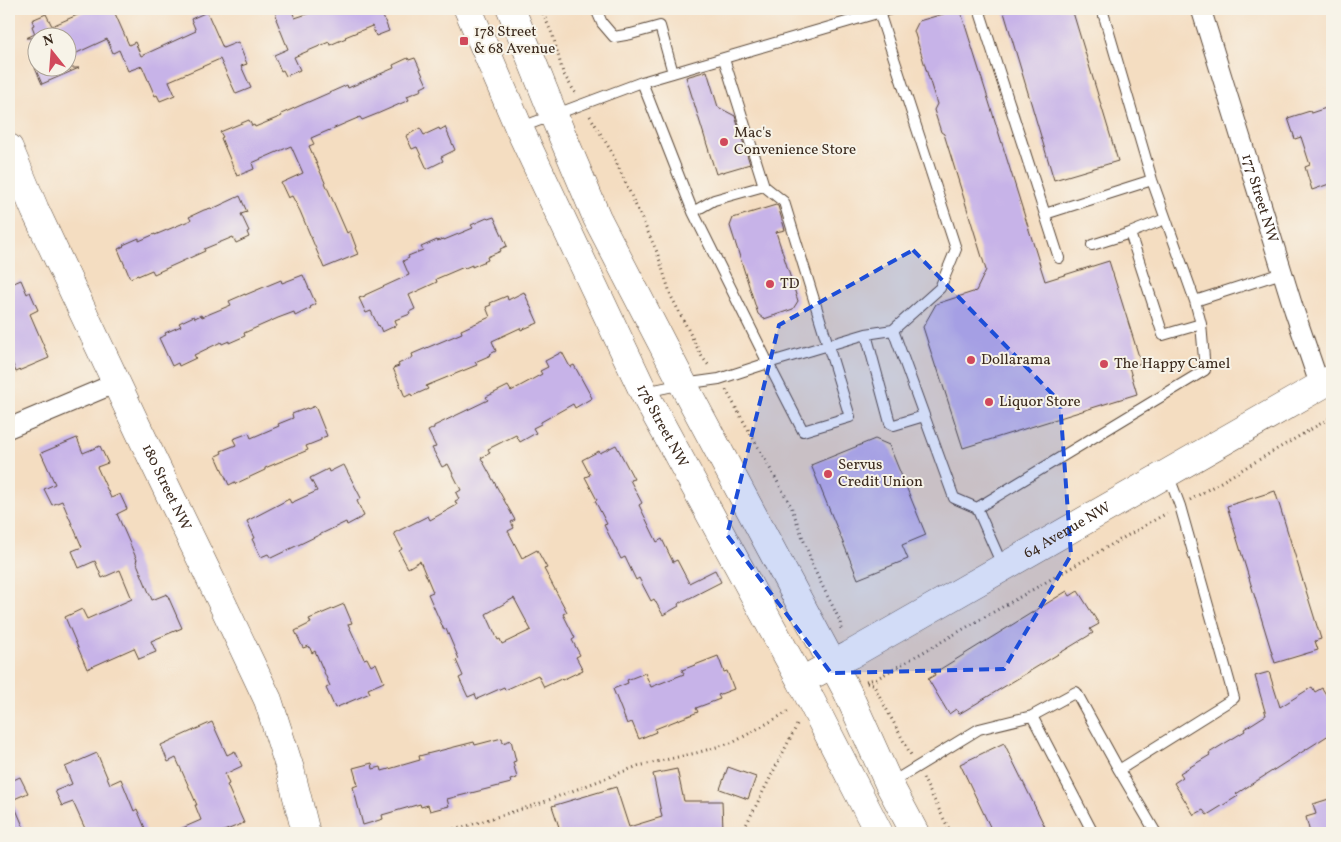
<svg xmlns="http://www.w3.org/2000/svg" width="1341" height="842" viewBox="0 0 1341 842" font-family="Vollkorn,serif">
<style>
.building{fill:#c7b3e8;fill-rule:evenodd}
.lines{fill:none;stroke-linecap:round;stroke-linejoin:round}
.lane-casing{stroke:#574536;stroke-width:12}
.street-casing{stroke:#574536;stroke-width:21}
.secondary-casing{stroke:#574536;stroke-width:29}
.path{stroke:#574536;stroke-width:3;stroke-dasharray:1 4;stroke-linecap:butt}
.lane{stroke:#fff;stroke-width:10}
.street{stroke:#fff;stroke-width:19}
.secondary{stroke:#fff;stroke-width:28}
.marked{fill:#1d4ed8;fill-opacity:0.2;stroke:#1d4ed8;stroke-width:4;stroke-dasharray:10 6;stroke-linejoin:round}
.poi-dot{fill:#d1495b;stroke:#f7f3e8;stroke-width:2}
.labels{text-anchor:middle;dominant-baseline:central;stroke-width:4;stroke-linejoin:round;paint-order:stroke}
.poi-label{font-size:15px;fill:#3b2a1e;stroke:#f7f3e8;text-anchor:start}
.street-label{font-size:15px;fill:#3b2a1e;stroke:#f7f3e8}
</style>
<rect width="100%" height="100%" fill="#f7f3e8"/>
<filter id="ink" filterUnits="userSpaceOnUse"><feTurbulence type="fractalNoise" baseFrequency=".02" numOctaves="2"/><feDisplacementMap in="SourceGraphic" scale="10" xChannelSelector="R" yChannelSelector="G"/><feConvolveMatrix kernelMatrix="1 2 1 2 8 2 1 2 1" color-interpolation-filters="sRGB"/></filter>
<filter id="wash" filterUnits="userSpaceOnUse"><feTurbulence type="fractalNoise" baseFrequency=".0096" numOctaves="4" result="noise"/><feDisplacementMap in="SourceGraphic" scale="20" xChannelSelector="R" yChannelSelector="G"/><feGaussianBlur stdDeviation="1.12" result="paint"/><feColorMatrix in="noise" values="0 0 0 0 0 0 0 0 0 0 0 0 0 0 0 0 0 1.4 0 .05"/><feComposite in="paint" operator="in"/></filter>
<g filter="url(#wash)">
<rect width="100%" height="100%" fill="#f4ddc1"/>
<g id="blocks">
<path class="building" d="M91 9H113L129 45 135 42 141 56 196 31 191 19 207 12 223 48 238 42 247 64 241 66 251 88 236 94 220 59 169 81 175 95 160 101 157 95 155 96 142 66 128 71 119 50 113 53 107 39 68 57V38H26L35 34 32 26 34 25 32 20 46 14 52 26Z
M284 9H291L295 18 322 9H380L389 31 376 36 372 26 345 37 346 38 330 45 329 42 294 57 300 70 286 76 283 70 281 71 274 55 288 49 276 19 277 18 275 12Z
M960 9 1045 281 1109 261 1141 363 1129 367 1137 394 963 448 937 367 936 368 923 327 936 304 976 291 986 270 944 134 941 132 934 110 937 104 914 31 919 21Z
M1003 9H1072L1118 161 1054 180Z
M408 58 409 60 415 58 427 85 421 88 422 90 407 96 409 100 377 114 362 120 360 117 311 138 314 144 309 146 347 233 350 231 356 247 355 248 358 254 324 268 300 211 292 196 288 198 281 183 303 173 291 146 252 163 254 169 237 176 221 138 223 137 220 132 249 120 252 126 254 125 255 127 282 116 281 114 347 85 348 88 394 68 393 65Z
M35 68H79L42 84Z
M707 71 718 107 735 116 750 164 716 174 686 77Z
M1329 107 1332 117V183L1312 190 1305 167 1310 165 1301 137 1295 139 1288 118 1310 111 1311 113Z
M445 127 455 150 441 157 443 161 427 169 417 147 412 149 406 136 420 128 424 135 439 128 440 130Z
M240 196 247 212 241 214 249 231 247 232 249 237 236 243 233 237 204 249 205 251 154 274 152 270 138 276V275L130 278 118 249 124 246 123 245 139 238V241L155 234V235L191 220 189 217 204 210 211 208 212 209Z
M776 205 778 206 785 230 776 232 798 301 793 309 764 319 758 314 730 226 733 218Z
M494 217 507 246 500 249 501 251 487 257 488 260 472 267V265L465 268 464 267 436 279 437 282 409 295 415 309 409 312 410 314 395 320 397 325 382 332 379 325 378 326 371 311 366 313 359 298 365 296V295L409 275 403 261 409 258 408 256 423 250 421 247 437 240V241L444 239V240L473 228 471 225 487 218 488 219Z
M303 275 316 304 310 307 311 308 295 316 294 312 278 318 244 333 245 336 229 343V341L222 344 221 342 194 355 196 358 179 366 178 363 172 366 159 338 166 335 165 333 181 326 179 323 194 316 195 318 201 315 202 317 231 305 229 301 245 294V295L281 280 282 283Z
M21 280 27 294 30 292 38 310 30 314 49 358 16 372 9 355V285Z
M524 292 538 323 521 330 520 328 492 341 496 351 490 354 491 355 475 362 477 365 426 386 428 389 412 396 411 394 405 397 393 368 399 366 398 364 413 357 412 354 462 333 461 330 490 317 486 307 491 305 490 303 507 296 508 300Z
M562 352 570 367 574 365 592 398 575 408 573 404 541 422V424L533 428 536 433 520 442 516 435 488 449 490 453 481 458 515 520 511 522 514 528 508 531 522 558 537 550 547 568 544 569 567 612 563 614 575 638 572 640 580 655 576 657 583 670 562 680 561 679 544 687 538 675 505 690 504 687 477 699 475 694 468 697 459 678 463 676 456 660 459 659 446 629 444 630 428 594 433 592 420 561 408 568 399 551 402 549 394 533 428 516 430 520 457 505 455 501 459 499 456 493 461 490 448 464 442 467 432 448 436 447 428 431 434 428V426L488 400 486 397 508 386 511 391 542 374 540 371 548 367 545 361ZM514 598 531 630 502 644 500 639 498 640 486 614Z
M315 406 327 436 321 438V440L306 446 308 450 265 468V470L235 484V482L229 485 216 456 222 453 221 451 236 445 233 439 249 433 251 438 279 426 278 424 293 418 292 414 307 408 308 409Z
M77 438 83 453 100 446 108 463 97 467 111 498 120 494 127 509 117 514 137 560 136 561 152 600 167 594 182 628 151 641 156 652 139 659 134 648 87 669 65 617 82 609 87 619 132 599 120 570 102 578 95 561 79 568 72 551 82 547 62 501 52 505 44 489 55 484 41 453Z
M875 439 889 445 926 535 902 545 908 559 858 579 811 465Z
M616 445 634 479 630 480 642 503 639 505 657 542 662 539 673 562 677 560 689 583 715 570 721 582 678 604 679 606 663 615 654 599 651 601 639 578 636 580 625 557 621 559 604 525 607 524 595 501 597 500 585 477 590 475 582 460 599 451 600 453Z
M343 465H344L361 498 357 501 364 516 347 525 346 522 271 558 268 554 261 557 252 539 255 538 247 521 289 499 291 503 317 491 310 478 328 469 329 472Z
M1275 491 1321 639 1315 641 1318 650 1275 663 1227 506Z
M1067 591 1070 596 1078 591 1099 624 1090 629 1093 633 959 714 956 709 949 714 928 679 935 675 934 673Z
M344 604 352 623 348 624 364 659 367 658 371 666 376 663 384 682 368 689 370 693 335 708 326 688 330 686 315 651 312 653 309 646 303 648 295 631 311 623 309 619Z
M718 656 724 672 727 671 734 689 718 695 720 699 696 708 698 712 655 729 656 732 639 739 632 722 627 724 613 689 628 683 627 680 645 673 651 687 684 674 682 670Z
M1269 672 1280 707 1312 687 1315 692 1322 688 1332 704V733L1236 794 1238 796 1207 815 1203 810 1194 815 1174 783 1183 777 1180 773 1210 755 1209 753 1245 731 1244 729 1266 715 1255 676Z
M212 722 227 755 235 751 242 766 225 774 229 784 227 785 244 823 219 833H171L201 820 195 805H197L176 758 168 762 161 745Z
M502 738 503 743 511 740 516 761 513 762 517 778 510 780 511 783 447 799 449 806 430 811 428 805 421 807 420 804 382 815 383 819 363 825 353 787 358 785 353 768 372 763 373 769 381 767 382 771 420 760 419 756 474 742 475 745Z
M1004 743 1048 833H993L960 764Z
M97 753 110 784 121 779 134 811 137 809 147 833H87L73 802 62 806 55 791 72 784 65 767Z
M728 767 756 777 748 799 720 789Z
M677 769 684 801H722L723 830 671 831 672 833H561L552 806 616 787 629 827 662 817 653 774Z
M20 777 28 793 12 800 26 833H9V782Z
M1332 798V833H1310L1306 817 1316 814 1313 804Z"/>
</g>
</g>
<g filter="url(#ink)">
<use href="#blocks" fill-opacity="0" stroke="#574536" stroke-width="1"/>
<g class="lines">
<defs>
<path id="lane" d="M596 9 602 23 614 37 631 34 660 26 673 73
M878 9 956 249 940 288 893 330
M979 9 1059 258
M642 82 693 212 768 363 866 334 893 330 954 498 977 508 1003 567
M519 128 642 82 891 9
M693 212 714 200 764 186 724 59
M1045 214 1152 180
M1130 233 1165 219
M1092 245 1130 233 1163 335 1201 324
M1195 301 1282 273
M866 334 890 423 894 425 924 416
M645 392 683 384 719 379 768 363 803 431 850 417 784 202 764 186
M977 508 1205 370 1201 324 1195 301 1152 180 1102 9
M1032 716 1093 833
M1119 770 1156 833
M889 784 979 729 1032 716 1076 692 1119 770 1234 698 1180 506 1168 474"/>
<g id="street">
<path id="s1" d="M1201 9 1294 310 1320 386"/>
<path d="M9 428 116 383"/>
</g>
<g id="secondary">
<path id="s2" d="M468 9 519 128 644 393 801 681 879 833"/>
<path d="M511 9 554 116 597 218 683 384 847 691 889 784 915 833"/>
<path id="s3" d="M9 148 35 210 140 433 224 607 268 700 290 769 306 833"/>
<path id="s4" d="M816 673 850 655 1332 379"/>
</g>
</defs>
<use href="#lane" class="lane-casing"/>
<use href="#street" class="street-casing"/>
<use href="#secondary" class="secondary-casing"/>
<path class="path" d="M541 9 553 36 563 73 576 94
M590 116 611 151 657 252 671 296 702 357 710 367
M726 390 791 506 815 571 840 621 841 629
M1190 500 1332 417
M866 681 876 679 1167 513
M867 683 873 684 911 755
M923 778 951 833
M434 833 467 826 538 804 638 766 696 753 734 742 791 710
M742 833 797 725"/>
<use href="#lane" class="lane"/>
<use href="#street" class="street"/>
<use href="#secondary" class="secondary"/>
</g>
</g>
<path class="marked" d="M913 250 1060 402 1071 555 1004 669 831 673 727 535 779 325Z"/>
<g class="poi-dot">
<rect x="459" y="36" width="10" height="10" rx="2.5"/>
<circle cx="724" cy="142" r="5"/>
<circle cx="770" cy="284" r="5"/>
<circle cx="971" cy="360" r="5"/>
<circle cx="1104" cy="364" r="5"/>
<circle cx="989" cy="402" r="5"/>
<circle cx="828" cy="474" r="5"/>
</g>
<g class="labels">
<g class="poi-label">
<text x="474" y="32">178 Street<tspan x="474" dy="17">&amp; 68 Avenue</tspan></text>
<text x="734" y="133">Mac's<tspan x="734" dy="17">Convenience Store</tspan></text>
<text x="780" y="284">TD</text>
<text x="981" y="360">Dollarama</text>
<text x="1114" y="364">The Happy Camel</text>
<text x="999" y="402">Liquor Store</text>
<text x="838" y="465">Servus<tspan x="838" dy="17">Credit Union</tspan></text>
</g>
<g class="street-label">
<text stroke="none"><textPath href="#s1" startOffset="198">177 Street NW</textPath></text>
<text stroke="none"><textPath href="#s2" startOffset="460">178 Street NW</textPath></text>
<text stroke="none"><textPath href="#s3" startOffset="374">180 Street NW</textPath></text>
<text stroke="none"><textPath href="#s4" startOffset="289">64 Avenue NW</textPath></text>
</g>
</g>
<rect width="1341" height="842" fill="none" stroke="#f7f3e8" stroke-width="30"/>
<g transform="translate(52 52) rotate(343)"><circle r="24" fill="#f7f3e8" stroke="#aca397"/>
<path d="M0-4L9 19L0 12L-9 19Z" fill="#d1495b"/>
<text y="-8" font-size="14" font-weight="bold" text-anchor="middle" fill="#3b2a1e">N</text>
</g>
</svg>
